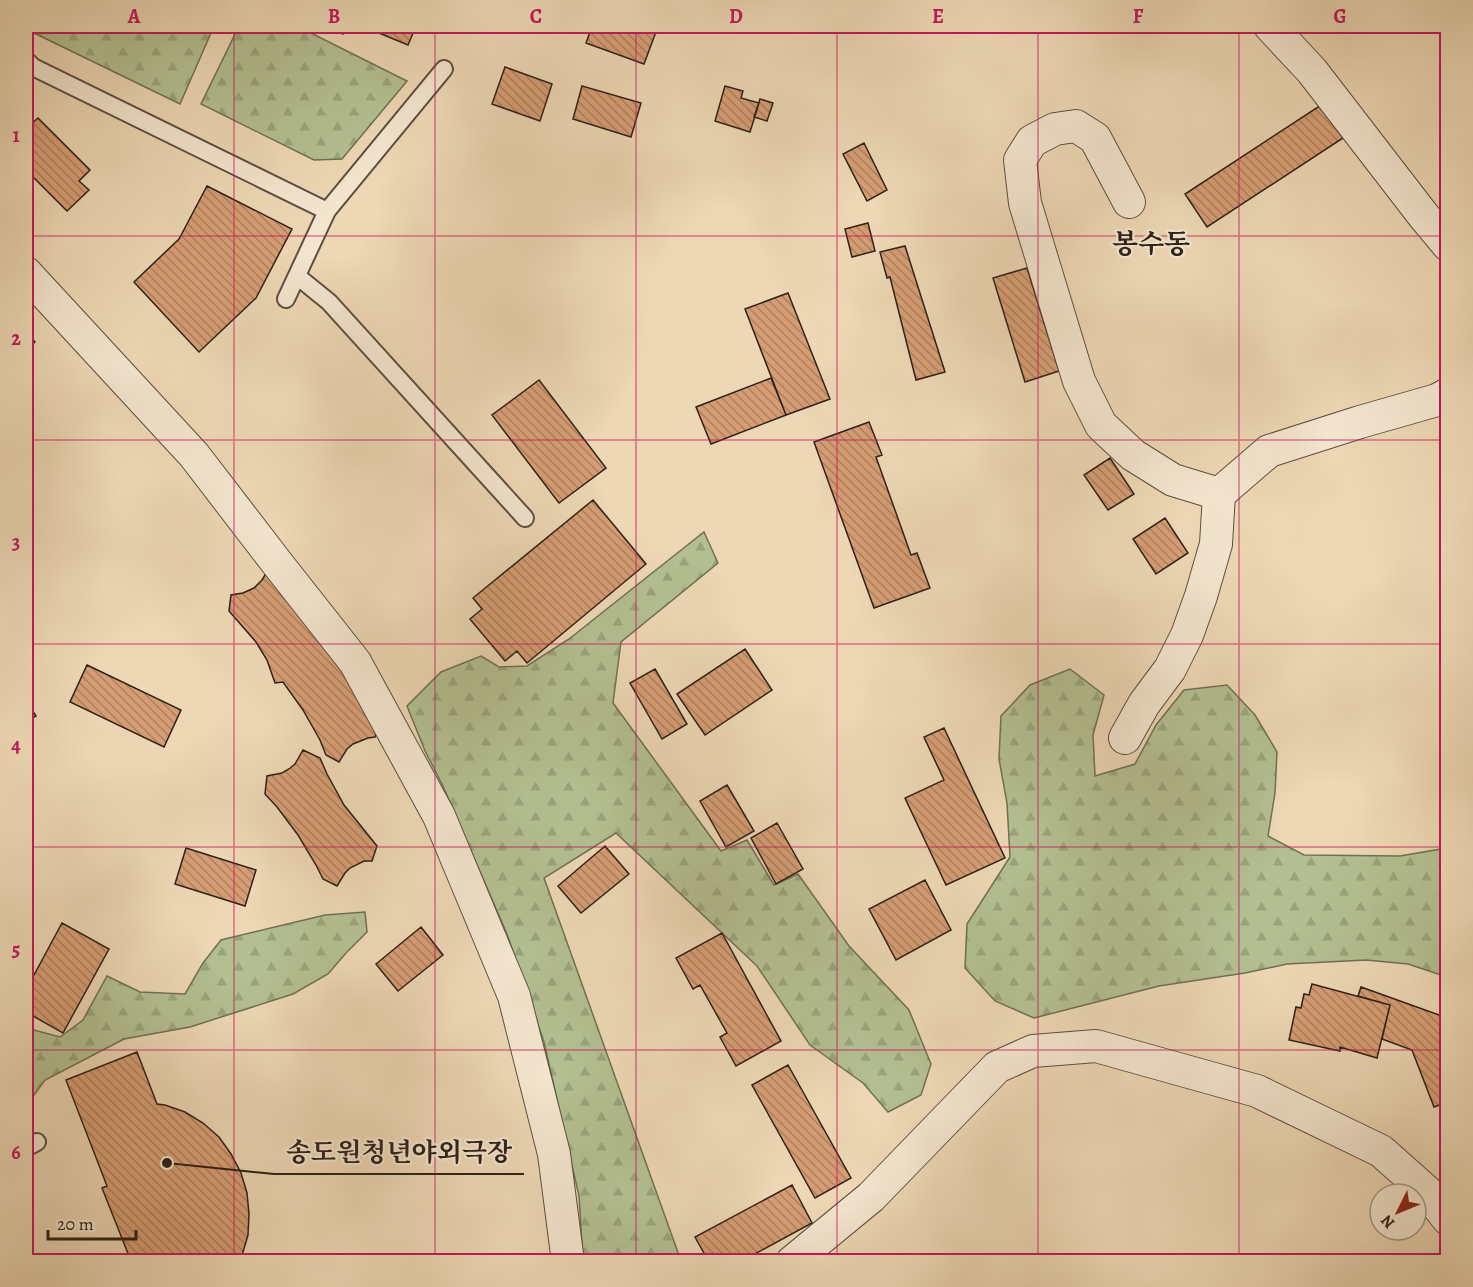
<svg xmlns="http://www.w3.org/2000/svg" width="1473" height="1287" viewBox="0 0 1473 1287" font-family="Alegreya,'Noto Serif KR',serif">
<style>
.forest{fill:url(#forest-firs);stroke:#707055;stroke-width:1.5}
.building{fill:url(#building-back-hatch);stroke:#2d2119;stroke-width:1.5}
.lines{fill:none;stroke-linecap:round;stroke-linejoin:round}
.lane-casing{stroke:#5d4e40;stroke-width:20}
.street-casing{stroke:#5d4e40;stroke-width:34}
.lane{stroke:#f3e5ce;stroke-width:16}
.street{stroke:#f3e5ce;stroke-width:32}
.grid{fill:none;stroke:#c2185b;stroke-width:1.5;stroke-opacity:0.55}
.labels{text-anchor:middle;dominant-baseline:central;stroke-width:4.5;stroke-linejoin:round;paint-order:stroke}
.quarter-label{font-size:27px;font-weight:bold;fill:#2d2119;stroke:#f3e5ce}
.leader{fill:none;stroke:#2d2119;stroke-width:2}
.callout-dot{fill:#2d2119;stroke:#f3e5ce;stroke-width:2}
.callout-label{font-size:26px;text-anchor:middle;font-weight:bold;fill:#2d2119;stroke:#f3e5ce;stroke-width:4.5;stroke-linejoin:round;paint-order:stroke}
.neatline{fill:none;stroke:#c2185b;stroke-width:2}
.grid-label{font-size:20px;text-anchor:middle;font-weight:bold;fill:#c2185b}
</style>
<defs>
<pattern id="forest-firs" width="22" height="20" patternUnits="userSpaceOnUse" patternTransform="scale(1.5)"><rect width="22" height="20" fill="#b3bf91"/><path d="M5 1l3.5 6h-7zM16 11l3.5 6h-7z" fill="#9aa47c"/></pattern>
<pattern id="building-back-hatch" width="6" height="6" patternUnits="userSpaceOnUse" patternTransform="scale(1.5)"><rect width="6" height="6" fill="#d69d74"/><path d="M-1 5l2 2M0 0l6 6M5-1l2 2" fill="none" stroke="#ae805e"/></pattern>
</defs>
<rect width="100%" height="100%" fill="#edd7b4"/>
<filter id="stains"><feTurbulence type="fractalNoise" baseFrequency=".00333" numOctaves="4"/><feColorMatrix values="0 0 0 0 .2 0 0 0 0 .09 0 0 0 0 .02 0 0 0 .5 -.17"/></filter>
<radialGradient id="worn" r=".72"><stop offset=".6" stop-color="#630" stop-opacity="0"/><stop offset="1" stop-color="#630" stop-opacity=".3"/></radialGradient>
<path class="forest" d="M33 26H214L180 104 32 32Z
M239 26H297L407 81 342 159 314 160 201 104Z
M704 532 718 563 621 642 613 703 721 851 747 840 774 885 798 874 849 946 909 1010 931 1064 921 1095 888 1112 863 1083 810 1045 757 966 616 833 544 878 681 1261H583L579 1196 544 1042 507 934 443 786 425 751 407 706 441 672 481 656 499 667 527 666 569 639Z
M1070 669 1104 695 1093 735 1095 776 1135 764 1156 725 1184 690 1227 685 1255 715 1277 752 1275 793 1268 836 1304 855 1400 856 1447 848V977L1408 964 1366 960 1287 964 1245 973 1159 986 1034 1018 995 1001 965 968 967 924 1010 857 1007 803 999 759 1001 716 1030 685Z
M365 912 367 932 346 953 328 974 293 994 190 1027 124 1039 45 1080 26 1106V1028L60 1037 83 1020 107 976 140 992 185 994 203 963 221 940 325 915Z"/>
<path class="building" d="M324 26H346L343 34Z
M362 26H416L408 45Z
M592 26H646L657 29 644 64 586 43Z
M505 67 552 84 540 121 492 104Z
M582 86 641 103 631 137 573 119Z
M725 86 743 91 741 98 759 103 750 132 715 121Z
M760 99 773 103 767 121 754 117Z
M1321 105 1343 138 1207 227 1185 194Z
M38 118 90 170 79 181 89 190 67 211 26 170V127L27 128Z
M864 143 887 190 867 201 843 154Z
M207 186 292 229 256 298 199 352 134 282 179 239Z
M868 223 875 251 852 257 845 229Z
M905 246 945 372 916 380 890 277 887 278 880 252Z
M1027 268 1059 371 1025 382 993 278Z
M788 293 830 399 786 415 745 309Z
M26 332 35 342 26 350Z
M771 378 786 415 711 444 696 407Z
M539 380 606 468 559 503 492 415Z
M869 422 882 455 876 457 911 555 917 553 930 588 874 608 814 442Z
M1110 458 1134 494 1108 510 1084 475Z
M593 500 646 564 527 663 517 651 505 661 470 619 482 609 473 598Z
M1165 518 1188 553 1156 574 1133 539Z
M268 570 333 652 380 724 375 737 368 738 353 744 347 749 339 762 326 755 320 740 303 710 283 682 275 683 267 660 256 642 229 611 231 595 243 593 254 588 262 580Z
M745 649 772 690 705 735 677 694Z
M87 665 181 710 164 747 70 702Z
M655 669 687 724 662 739 630 683Z
M26 700 36 716 26 722Z
M944 728 1005 858 946 885 905 798 944 780 924 737Z
M303 750 320 758 327 774 344 805 377 846 372 861H364L350 868 345 873 337 886 323 879 316 865 298 835 277 807 265 794 267 776 282 773 289 769 295 764Z
M727 785 754 831 726 847 700 801Z
M777 823 803 869 776 884 751 838Z
M605 846 629 874 581 913 558 886Z
M186 848 256 870 245 906 175 884Z
M925 880 951 930 896 960 869 909Z
M62 923 109 949 63 1033 26 1012V990Z
M421 927 443 955 398 991 376 964Z
M722 933 781 1041 736 1066 720 1037 727 1033 700 985 693 989 676 958Z
M1312 984 1390 1005 1377 1058 1340 1047V1051L1289 1040 1296 1007 1301 1008 1304 994 1309 995Z
M1361 987 1442 1016V1038L1448 1051V1102L1434 1107 1412 1050 1382 1039 1390 1005 1358 996Z
M137 1052 157 1104 165 1105 185 1112 203 1123 219 1137 231 1154 241 1173 247 1193 249 1214 248 1235 240 1262H137L134 1254 129 1256 102 1188 107 1186 66 1080Z
M788 1065 851 1178 815 1198 752 1085Z
M792 1185 812 1223 740 1262H709L695 1237Z"/>
<g class="lines">
<defs>
<path id="lane" d="M26 60 33 67 327 211
M297 276 329 302 525 518
M286 299 327 211 444 69
M26 1148 37 1142"/>
<path id="street" d="M1270 26 1312 71 1423 215 1448 245
M1129 202 1095 138 1076 126 1055 129 1032 141 1020 160 1025 203 1079 381 1101 425 1133 455 1173 480 1219 494
M26 273 194 455 277 563 355 662 439 816 514 996 554 1154 568 1262
M1125 738 1144 704 1170 669 1187 635 1201 596 1216 544 1219 494 1269 451 1360 422 1437 400 1448 394
M792 1262 871 1197 997 1067 1033 1051 1096 1046 1257 1091 1381 1151 1426 1191 1448 1219"/>
</defs>
<use href="#lane" class="lane-casing"/>
<use href="#street" class="street-casing"/>
<use href="#lane" class="lane"/>
<use href="#street" class="street"/>
</g>
<path class="grid" d="M234 26V1262M435 26V1262M636 26V1262M837 26V1262M1038 26V1262M1239 26V1262M26 236H1448M26 440H1448M26 644H1448M26 847H1448M26 1050H1448"/>
<g class="labels">
<g class="quarter-label">
<text x="1151" y="244">봉수동</text>
</g>
</g>
<path class="leader" d="M167 1163L274 1174H524"/>
<circle class="callout-dot" cx="167" cy="1163" r="6"/>
<g class="callout-label">
<text x="399" y="1161">송도원청년야외극장</text>
</g>
<rect width="1473" height="1287" fill="none" stroke="#edd7b4" stroke-width="66"/>
<g transform="translate(1398 1212) rotate(227)"><circle r="28" fill="#f3e5ce" stroke="#a49786" stroke-width="1.5"/>
<path d="M0-4.5L10 22L0 15L-10 22Z" fill="#8f2418"/>
<text y="-9" font-size="16" font-weight="bold" text-anchor="middle" fill="#2d2119">N</text>
</g>
<path d="M48 1230v9h88v-9" fill="none" stroke="#2d2119" stroke-width="3"/>
<text x="57" y="1230" font-size="18" fill="#2d2119" stroke="#f3e5ce" stroke-width="4.5" paint-order="stroke">20 m</text>
<rect x="33" y="33" width="1407" height="1221" class="neatline"/>
<g class="grid-label">
<text x="134" y="23">A</text>
<text x="334" y="23">B</text>
<text x="536" y="23">C</text>
<text x="736" y="23">D</text>
<text x="938" y="23">E</text>
<text x="1138" y="23">F</text>
<text x="1340" y="23">G</text>
<text x="16" y="142">1</text>
<text x="16" y="345">2</text>
<text x="16" y="549">3</text>
<text x="16" y="752">4</text>
<text x="16" y="956">5</text>
<text x="16" y="1159">6</text>
</g>
<rect width="100%" height="100%" filter="url(#stains)"/>
<rect width="100%" height="100%" fill="url(#worn)"/>
</svg>
